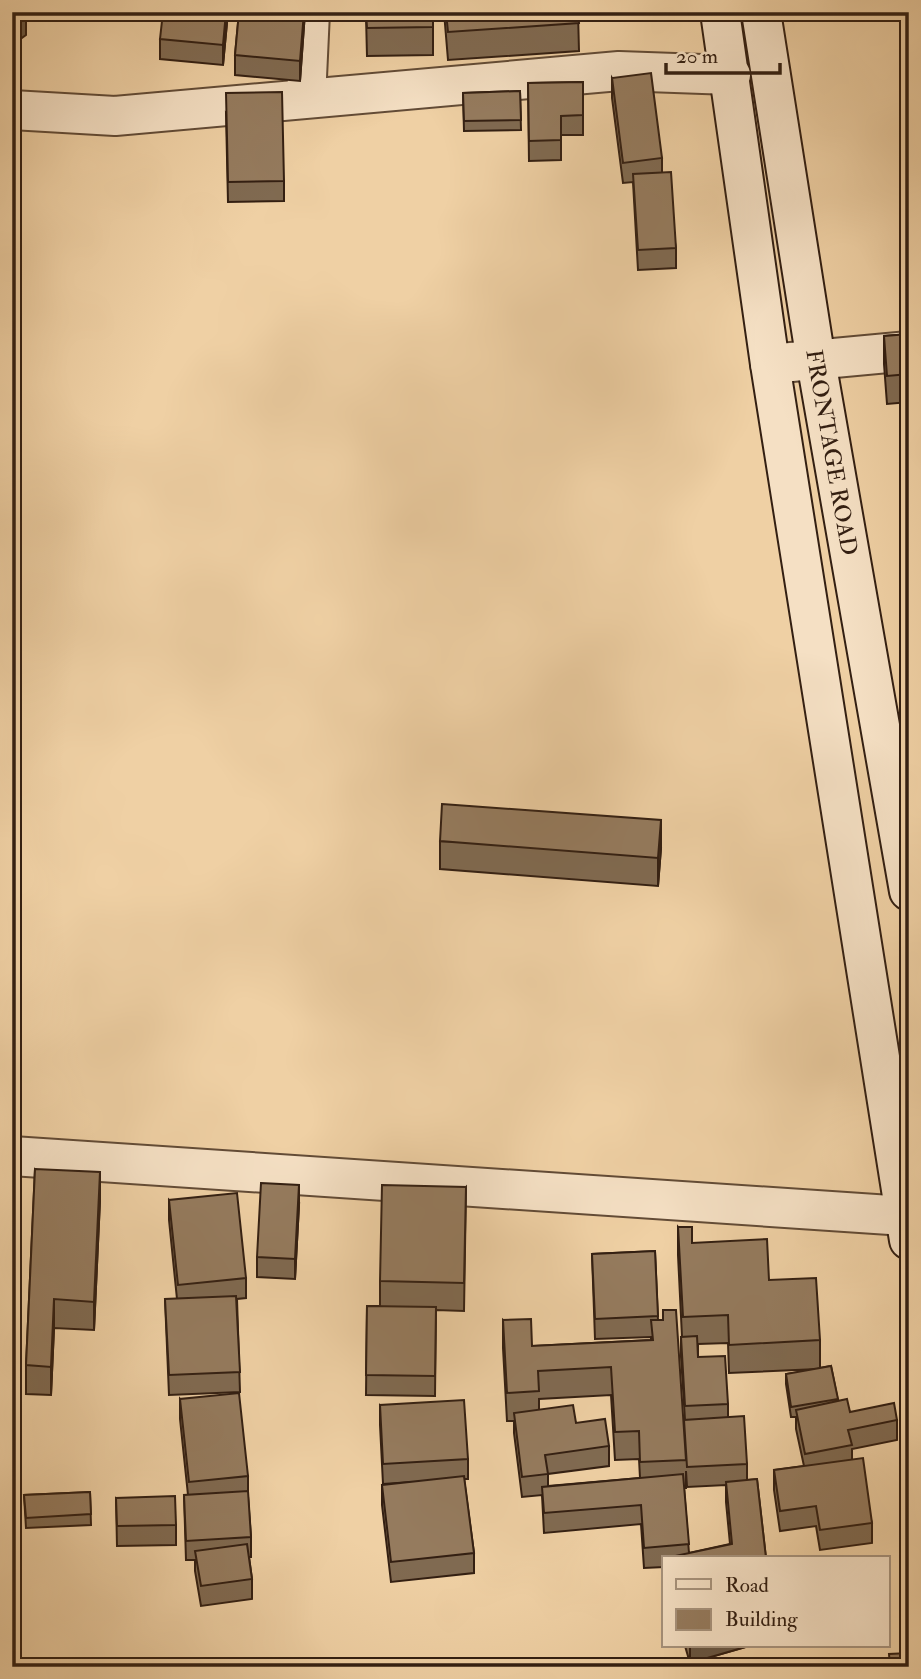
<svg xmlns="http://www.w3.org/2000/svg" width="921" height="1679" viewBox="0 0 921 1679" font-family="'IM FELL Double Pica',serif">
<style>
.lines{fill:none;stroke-linecap:round;stroke-linejoin:round}
.minor-casing{stroke:#624b36;stroke-width:42}
.secondary-casing{stroke:#331f12;stroke-width:42}
.minor{stroke:#f5e0c4;stroke-width:38}
.secondary{stroke:#f5e0c4;stroke-width:38}
.wall{fill:#806a51;stroke:#331f12;stroke-width:2;fill-rule:evenodd}
.shaded-wall{fill:#685642;stroke:#331f12;stroke-width:2}
.building{fill:#957b5e;stroke:#331f12;stroke-width:2}
.labels{text-anchor:middle;dominant-baseline:central;stroke-width:6;stroke-linejoin:round;paint-order:stroke}
.street-label{font-size:23px;fill:#331f12;stroke:#f5e0c4}
</style>
<rect width="100%" height="100%" fill="#efd0a4"/>
<filter id="stains"><feTurbulence type="fractalNoise" baseFrequency=".00286" numOctaves="4"/><feColorMatrix values="0 0 0 0 .2 0 0 0 0 .09 0 0 0 0 .02 0 0 0 .5 -.17"/></filter>
<radialGradient id="worn" r=".72"><stop offset=".6" stop-color="#630" stop-opacity="0"/><stop offset="1" stop-color="#630" stop-opacity=".3"/></radialGradient>
<g class="lines">
<defs>
<path id="minor" d="M306 99 310 12
M12 110 115 116 619 71 731 75
M770 364 909 351
M12 1156 905 1216"/>
<g id="secondary">
<path d="M720 12 770 364 909 1240"/>
<path id="s1" d="M761 12 816 361 909 891"/>
</g>
</defs>
<use href="#minor" class="minor-casing"/>
<use href="#secondary" class="secondary-casing"/>
<use href="#minor" class="minor"/>
<use href="#secondary" class="secondary"/>
</g>
<path class="wall" d="M228 12 223 65 160 59V39Z
M239 12H305L300 81 235 75V55Z
M346 12H433V55L367 56 366 16 346 15Z
M444 12H578L579 51 448 60Z
M612 78 662 158V172L676 248V268L638 270 633 182 623 183 612 98Z
M583 82V135H561V160L529 161 528 83Z
M520 91 521 130 464 131 463 93Z
M226 113 284 181V201L228 202Z
M909 334V402L887 404 884 364V336Z
M440 841 661 848 658 886 440 869Z
M35 1169 100 1200 94 1330 54 1328 51 1395 26 1394V1365Z
M466 1187 464 1311 436 1310 435 1396 366 1395 367 1306H380V1281Z
M169 1200 246 1278V1298L237 1299 240 1392 169 1395 165 1299H177L169 1220Z
M299 1205 295 1279 257 1277V1257Z
M678 1227 692 1243 769 1280 820 1340V1368L831 1366 838 1401 850 1412 897 1420V1440L852 1449V1459L872 1523V1543L820 1550 816 1526 780 1531 774 1490V1470L804 1466 796 1429V1417H791L786 1384V1374L818 1369 729 1373 728 1343 698 1344V1357L728 1404V1417L747 1464V1480L757 1479 766 1558H664V1567L644 1568 641 1524 544 1533 542 1495 522 1497 514 1433V1421H507L503 1348V1320L532 1346 651 1340V1337L595 1339 592 1254 655 1251 658 1320 684 1428 685 1420 681 1357V1337H682L678 1255ZM611 1395 615 1460 639 1459 640 1478 548 1486V1474L609 1466V1446L576 1423 539 1410V1399ZM686 1471 687 1487 726 1485V1502L730 1544 689 1553 684 1488H686Z
M180 1399 248 1476V1496L251 1537V1557H249L252 1579V1599L201 1606 195 1571V1560H186L184 1495H188L180 1419Z
M380 1405 468 1459V1479H464L474 1553V1573L391 1582 382 1505V1485L412 1482 383 1484 380 1425Z
M90 1492 91 1525 26 1528 24 1495Z
M116 1498 176 1525V1545L117 1546Z
M685 1646H749L690 1663Z"/>
<path class="shaded-wall" d="M226 12H228L223 65V45Z
M304 12H305L300 81V61Z
M26 15V35L12 45V25Z
M661 820V848L658 886V858Z
M100 1172V1200L94 1330V1302Z
M299 1185V1205L295 1279V1259Z
M54 1299V1328L51 1395V1367Z
M690 1646H749L690 1663Z"/>
<path class="building" d="M12 12H24L26 15 12 25Z
M163 12H226L223 45 160 39Z
M239 12H304L300 61 235 55Z
M366 12H433V27L367 28Z
M446 12H578L579 23 448 32Z
M651 73 662 158 623 163 612 78Z
M583 82V115L561 116V140L529 141 528 83Z
M520 91 521 120 464 121 463 93Z
M282 92 284 181 228 182 226 93Z
M671 172 676 248 638 250 633 174Z
M909 334V374L887 376 884 336Z
M442 804 661 820 658 858 440 841Z
M35 1169 100 1172 94 1302 54 1299 51 1367 26 1365Z
M261 1183 299 1185 295 1259 257 1257Z
M382 1185 466 1187 464 1283 380 1281Z
M237 1193 246 1278 178 1285 169 1200Z
M678 1227H692V1243L767 1239 769 1280 816 1278 820 1340 729 1345 728 1315 683 1317Z
M655 1251 658 1316 595 1319 592 1254Z
M236 1296 240 1372 169 1375 165 1299Z
M367 1306 436 1307 435 1376 366 1375Z
M663 1310H676L686 1460 640 1462 639 1431 615 1432 611 1367 538 1371 539 1391 507 1393 503 1320 531 1319 532 1346 653 1340 651 1320H663Z
M697 1336 698 1357 725 1356 728 1404 685 1406 681 1337Z
M831 1366 838 1399 791 1407 786 1374Z
M239 1393 248 1476 189 1482 180 1399Z
M847 1399 850 1412 894 1403 897 1420 848 1430 852 1445 805 1454 796 1410Z
M464 1400 468 1459 383 1464 380 1405Z
M573 1405 576 1423 605 1419 609 1446 545 1455 548 1474 522 1477 514 1413Z
M744 1416 747 1464 687 1467 684 1420Z
M863 1458 872 1523 820 1530 816 1506 780 1511 774 1470Z
M683 1474 689 1544 644 1548 641 1505 544 1513 542 1487Z
M464 1476 474 1553 391 1562 382 1485Z
M757 1479 766 1558H675V1556L732 1544 726 1482Z
M248 1491 251 1537 186 1541 184 1495Z
M90 1492 91 1514 26 1518 24 1495Z
M175 1496 176 1525 117 1526 116 1498Z
M247 1544 252 1579 201 1586 195 1551Z
M909 1653V1667H890L889 1654Z"/>
<g class="labels">
<g class="street-label">
<text stroke="none"><textPath href="#s1" startOffset="446">FRONTAGE ROAD</textPath></text>
</g>
</g>
<rect width="921" height="1679" fill="none" stroke="#efd0a4" stroke-width="42"/>
<rect x="14" y="14" width="893" height="1651" fill="none" stroke="#331f12" stroke-width="3.5"/>
<rect x="21" y="21" width="879" height="1637" fill="none" stroke="#331f12" stroke-width="2"/>
<rect x="662" y="1556" width="228" height="91" fill="#f5e0c4" stroke="#a7937d" stroke-width="2"/>
<rect x="676" y="1579" width="35" height="10" fill="#f5e0c4" stroke="#a7937d" stroke-width="2"/>
<text x="725" y="1592" font-size="21" fill="#331f12">Road</text>
<rect x="676" y="1609" width="35" height="21" fill="#957b5e" stroke="#a7937d" stroke-width="2"/>
<text x="725" y="1626" font-size="21" fill="#331f12">Building</text>
<path d="M666 63v10h114v-10" fill="none" stroke="#331f12" stroke-width="3.5"/>
<text x="676" y="63" font-size="21" fill="#331f12" stroke="#f5e0c4" stroke-width="5" paint-order="stroke">20 m</text>
<rect width="100%" height="100%" filter="url(#stains)"/>
<rect width="100%" height="100%" fill="url(#worn)"/>
</svg>
